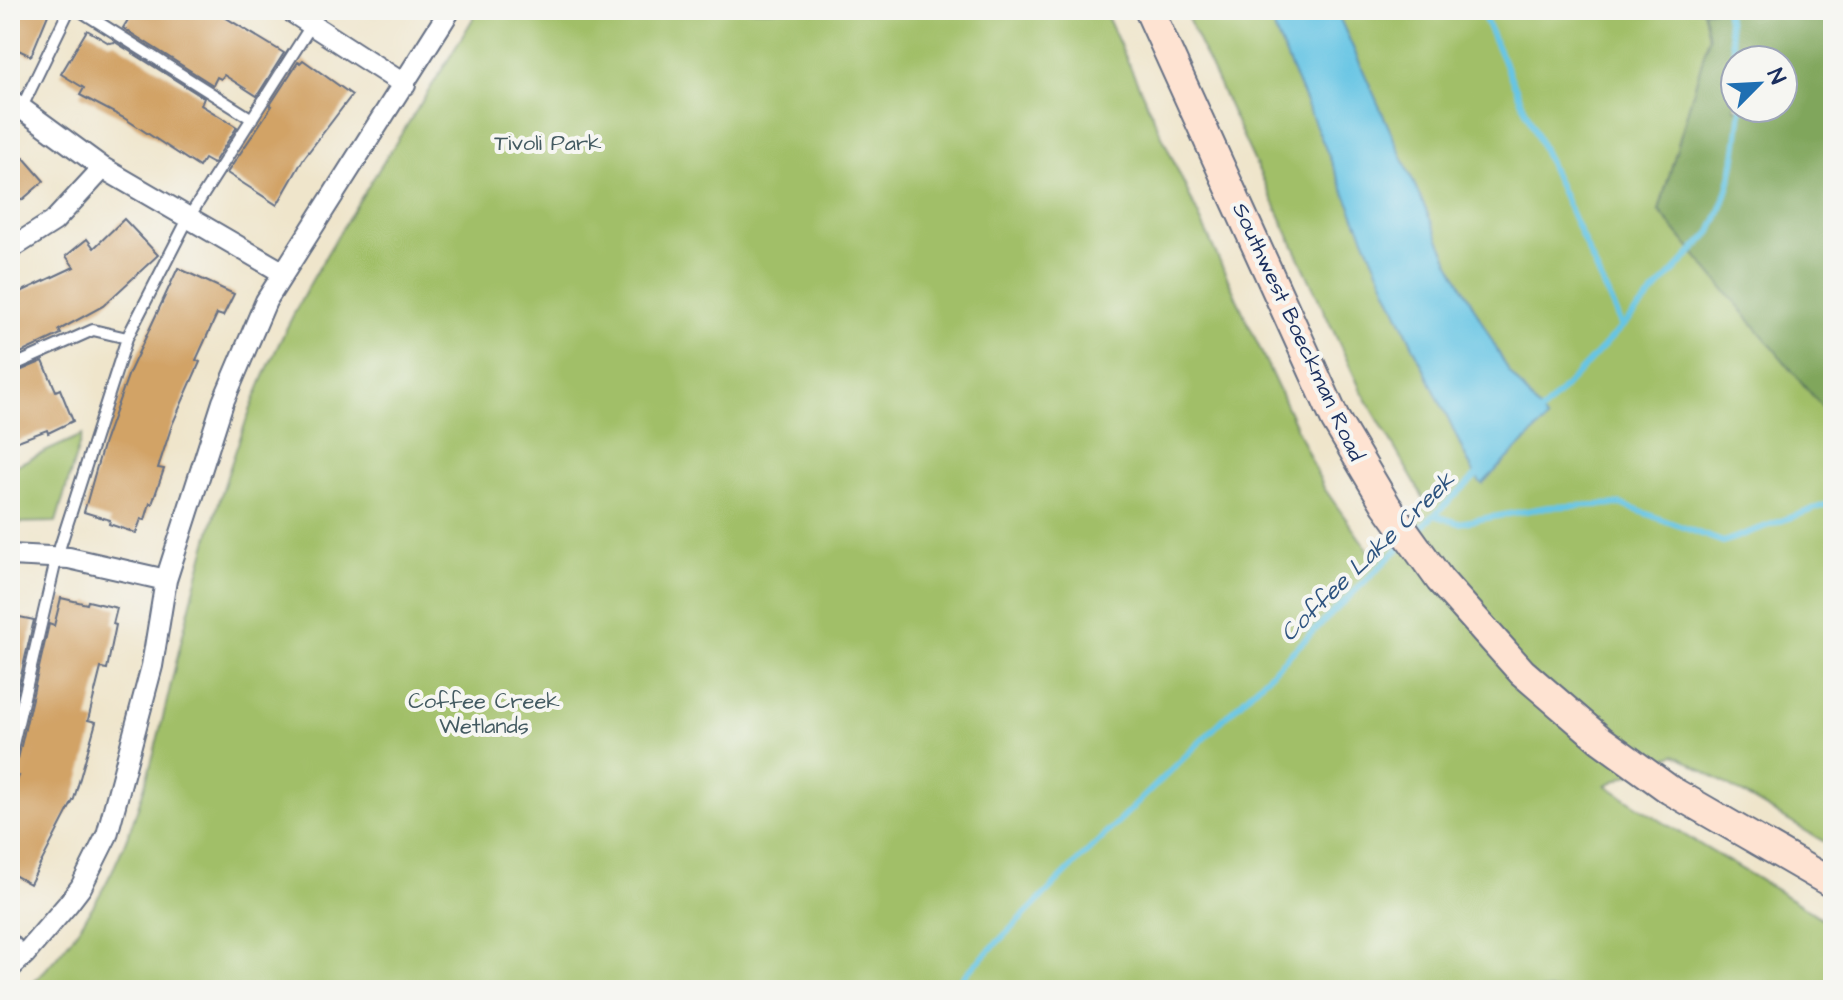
<svg xmlns="http://www.w3.org/2000/svg" width="1843" height="1000" viewBox="0 0 1843 1000" font-family="'Architects Daughter',sans-serif">
<style>
.green{fill:#a1bf67;stroke:#5e7762;stroke-width:2}
.forest{fill:#80a65c;stroke:#4e6a5d;stroke-width:2;fill-rule:evenodd}
.water{fill:#66c5e4;stroke:#407aa1;stroke-width:2}
.lines{fill:none;stroke-linecap:round;stroke-linejoin:round}
.stream{stroke:#66c5e4;stroke-width:6}
.building{fill:#d2a366}
.lane-casing{stroke:#656f84;stroke-width:14}
.street-casing{stroke:#656f84;stroke-width:24}
.secondary-casing{stroke:#656f84;stroke-width:32}
.lane{stroke:#fff;stroke-width:10}
.street{stroke:#fff;stroke-width:20}
.secondary{stroke:#fee3d2;stroke-width:28}
.labels{text-anchor:middle;dominant-baseline:central;stroke-width:8;stroke-linejoin:round;paint-order:stroke}
.park-label{font-size:22px;fill:#435a61;stroke:#f6f6f2}
.street-label{font-size:22px;fill:#1b2f5e;stroke:#f6f6f2}
.water-label{font-size:24px;font-style:italic;fill:#2e5480;stroke:#f6f6f2}
</style>
<rect width="100%" height="100%" fill="#f6f6f2"/>
<filter id="ink" filterUnits="userSpaceOnUse"><feTurbulence type="fractalNoise" baseFrequency=".0125" numOctaves="2"/><feDisplacementMap in="SourceGraphic" scale="16" xChannelSelector="R" yChannelSelector="G"/><feConvolveMatrix kernelMatrix="1 2 1 2 8 2 1 2 1" color-interpolation-filters="sRGB"/></filter>
<filter id="wash" filterUnits="userSpaceOnUse"><feTurbulence type="fractalNoise" baseFrequency=".006" numOctaves="4" result="noise"/><feDisplacementMap in="SourceGraphic" scale="32" xChannelSelector="R" yChannelSelector="G"/><feGaussianBlur stdDeviation="1.8" result="paint"/><feColorMatrix in="noise" values="0 0 0 0 0 0 0 0 0 0 0 0 0 0 0 0 0 1.4 0 .05"/><feComposite in="paint" operator="in"/></filter>
<g filter="url(#wash)">
<rect width="100%" height="100%" fill="#efe5cb"/>
<path class="green" d="M478 10H1104L1324 488 1373 557 1427 504 1360 388 1184 10H1703L1709 37 1659 211 1833 96V847L1675 754 1606 785C1679 836 1759 876 1833 926V990H26C134 885 149 770 184 630 203 552 225 474 255 398 311 258 403 140 478 10Z
M82 435 56 522 10 523V468Z"/>
<path class="forest" d="M1703 10H1833V420L1659 211 1709 37ZM1735 60H1783V108H1735Z"/>
<path class="water" d="M1266 10H1336L1448 259 1508 370 1547 420 1482 484C1471 475 1455 430 1446 414 1380 282 1325 145 1266 10Z"/>
<g class="lines">
<path class="stream" d="M1481 10 1622 327
M1726 10 1736 60
M1536 418 1711 232C1733 187 1736 157 1741 108
M1434 515 1459 523 1548 507 1620 504 1723 542 1833 502
M1414 534 1479 473
M950 990 1078 861 1403 544"/>
</g>
<g id="blocks">
<path class="building" d="M10 10H50L31 56 10 46Z
M134 10H213L284 53 257 96 224 75 221 79 217 77 213 85 123 28Z
M87 30 109 43 115 42 204 98 201 105 237 127 213 164 204 159 199 167 124 118 80 95 84 88 61 74Z
M303 60 352 95 304 158 277 205 227 173 272 106 270 105 298 62 300 63Z
M10 142 44 181 22 200 10 185Z
M124 219 158 255 103 306 59 330 61 334 10 358V297L74 267 66 256 87 239 94 248Z
M178 268 234 294 223 316 217 314 196 360 200 362 172 425 158 468 164 469 152 504 150 503 145 520 141 519 136 533 109 524 110 520 84 512 103 445 129 373Z
M43 361 56 391 60 389 73 421 48 433 47 430 10 444V375Z
M61 598 87 604 88 601 117 608 113 624 116 625 107 669 101 668 88 720 96 722 74 799 30 884 10 873V796L19 776 10 775V765L18 759 49 624 54 626Z
M10 615 34 620 10 722Z"/>
</g>
</g>
<g filter="url(#ink)">
<use href="#blocks" fill-opacity="0" stroke="#656f84" stroke-width="2"/>
<g class="lines">
<defs>
<path id="lane" d="M79 10 252 119
M10 118 21 109 69 10
M10 367 93 330 127 338
M10 757 57 556 127 338 189 217 321 10
M10 937 25 954"/>
<path id="street" d="M289 10 405 85
M10 100 103 168 282 272
M10 249 54 221 103 168
M10 555 69 558 166 580
M10 968 25 954 68 904 81 887 107 835 152 666 166 580 223 402 266 301 450 10"/>
<path id="secondary" d="M1149 10 1335 419 1386 505 1440 580 1522 672 1601 740 1670 790 1833 884"/>
</defs>
<use href="#lane" class="lane-casing"/>
<use href="#street" class="street-casing"/>
<use href="#secondary" class="secondary-casing"/>
<use href="#lane" class="lane"/>
<use href="#street" class="street"/>
<use href="#secondary" class="secondary"/>
</g>
</g>
<g class="labels">
<g class="park-label">
<text x="548" y="143">Tivoli Park</text>
<text x="484" y="701">Coffee Creek<tspan x="484" dy="25">Wetlands</tspan></text>
</g>
<g class="street-label">
<text transform="translate(1298 332) rotate(65)">Southwest Boeckman Road</text>
</g>
<g class="water-label">
<text transform="translate(1368 557) rotate(-44)">Coffee Lake Creek</text>
</g>
</g>
<rect width="1843" height="1000" fill="none" stroke="#f6f6f2" stroke-width="40"/>
<g transform="translate(1759 84) rotate(66)"><circle r="38" fill="#f6f6f2" stroke="#9ea6b7" stroke-width="2"/>
<path d="M0-6L14 30L0 20L-14 30Z" fill="#1f6fb2"/>
<text y="-12" font-size="22" font-weight="bold" text-anchor="middle" fill="#1b2f5e">N</text>
</g>
</svg>
